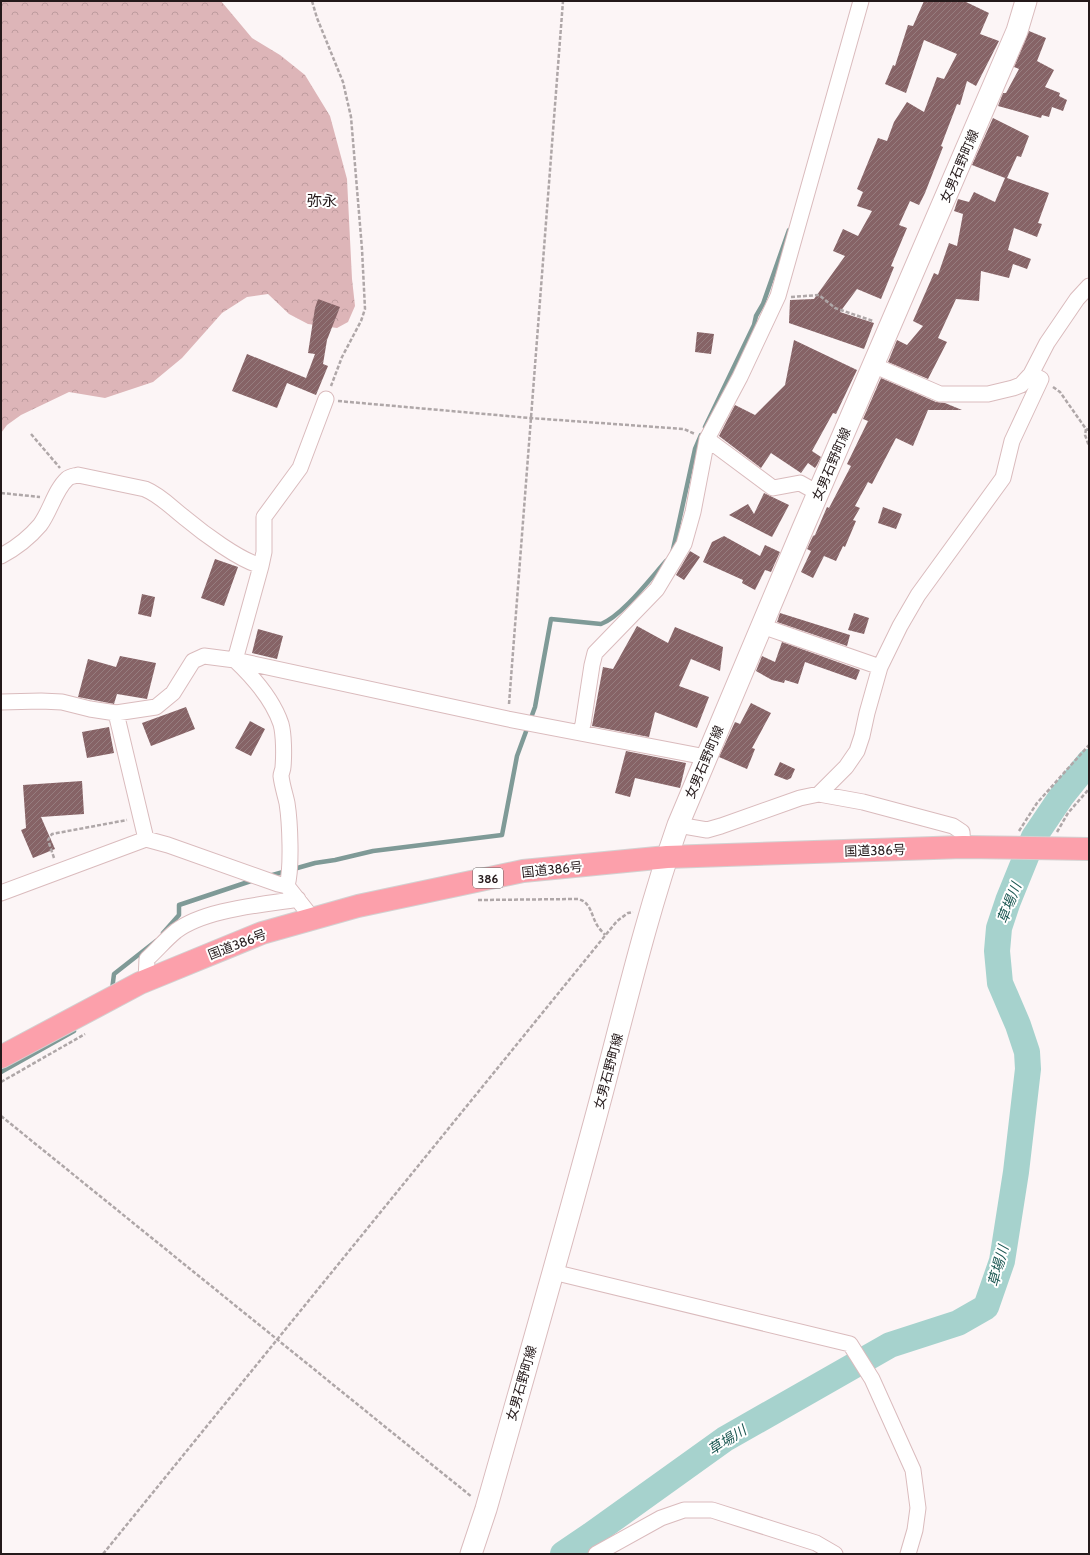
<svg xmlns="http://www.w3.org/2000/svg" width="1090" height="1555" viewBox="0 0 1090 1555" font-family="Cabin,'Noto Sans JP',sans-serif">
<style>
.forest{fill:url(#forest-crowns)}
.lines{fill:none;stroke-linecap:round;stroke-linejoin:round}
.stream{stroke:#7f9a97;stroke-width:4.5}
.river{stroke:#a6d2cd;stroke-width:26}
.building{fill:url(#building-hatch)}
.minor-casing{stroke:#dabbbd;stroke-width:17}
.secondary-casing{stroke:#dabbbd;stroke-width:23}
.trunk-casing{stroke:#d3d1d1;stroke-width:24}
.path{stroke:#afa7a8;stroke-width:2.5;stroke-dasharray:4 2;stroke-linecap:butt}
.minor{stroke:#fff;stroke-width:15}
.secondary{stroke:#fff;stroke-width:21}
.trunk{stroke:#fca0ab;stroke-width:22}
.labels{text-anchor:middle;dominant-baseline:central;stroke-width:4;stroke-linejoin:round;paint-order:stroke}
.shield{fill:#fff;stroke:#665e5f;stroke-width:1}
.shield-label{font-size:12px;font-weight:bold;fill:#24191a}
.street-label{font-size:13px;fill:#24191a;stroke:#fff}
.water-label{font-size:14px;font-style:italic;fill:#1b5752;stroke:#fff}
.quarter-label{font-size:15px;fill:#24191a;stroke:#fff}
</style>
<defs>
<pattern id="forest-crowns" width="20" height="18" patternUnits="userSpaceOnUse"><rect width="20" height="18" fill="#ddb5b8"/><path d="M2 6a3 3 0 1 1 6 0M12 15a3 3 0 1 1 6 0" fill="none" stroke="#be9b9e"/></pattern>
<pattern id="building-hatch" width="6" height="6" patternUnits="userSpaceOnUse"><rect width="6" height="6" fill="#866366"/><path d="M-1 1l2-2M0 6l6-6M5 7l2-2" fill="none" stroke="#967d7f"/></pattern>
</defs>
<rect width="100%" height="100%" fill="#fcf5f6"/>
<path class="forest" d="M1 1H221L252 38 280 55 305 75 330 116 347 179 352 279 355 306 348 322 337 328 308 324 289 314 268 294 247 297 222 313 182 358 153 382 105 398 69 392 21 415 7 425 1 433Z"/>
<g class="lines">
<path class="stream" d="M705 427 754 325 756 316 763 304 789 230
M672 554 695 449 701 435
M269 876 315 863 335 860 373 851 502 835 517 756 535 707 551 619 601 624C622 616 650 579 666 561
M163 933 179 915V905L254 880
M112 990 114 974 156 941
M1 1072 74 1031"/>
<path class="river" d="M563 1554 591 1535 725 1439 890 1345 958 1323 986 1307 1002 1261 1016 1172 1028 1069 1027 1052 1018 1025 1000 983 997 951 999 928 1008 901 1034 837 1061 797 1089 762"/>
</g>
<path class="building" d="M924 1H964L989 13 980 34 999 41 976 86 967 81 960 105 957 104 941 146 943 147 925 193 919 205 910 201 899 225 907 228 891 266 894 267 881 299 857 289 840 312 874 323 864 349 789 323 790 300 814 299 845 256 833 251 843 229 858 236 872 211 857 206 863 192 857 189 878 138 887 141 894 122 907 102 924 112 937 77 944 79 957 54 924 40 906 93 885 84 893 65 895 66 908 25 913 26Z
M1029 31 1046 38 1037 61 1054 70 1045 87 1060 93 1059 96 1067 100 1063 111 1052 107 1049 117 1042 115 1041 118 998 106 1003 93H1006L1019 69 1014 67Z
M993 118 1029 136 1021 157 1017 156 1007 178 1049 193 1038 223 1042 224 1037 237 1014 228 1008 250 1031 259 1027 269 1013 264 1009 278 981 271 979 301 956 299 938 338 947 342 928 379 888 362 897 340 907 345 923 326 913 321 934 273 938 275 949 243 957 246 963 214 954 211 958 199 969 202 974 192 995 202 1005 178 972 165Z
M318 299 340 307 327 340 323 364 328 366 316 395 287 383 277 408 232 391 247 354 306 378 315 354 308 353 315 308Z
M697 332 714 334 711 354 695 352Z
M794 340 857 370 836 414 833 413 812 451 821 457 817 465 815 468 808 463 801 473 771 453 761 468 719 436 735 405 755 415 785 385Z
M881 378 936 402 945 403 962 410H928L913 446 896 438 872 484 868 482 855 506 860 508 853 520 856 521 845 547 843 546 836 561 824 556 813 578 801 572 811 551 807 549 813 536 815 535 827 507 829 508 851 466 847 464 868 421 863 419Z
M764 493 789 505 772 537 729 515 748 504 754 514Z
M883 507 902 514 896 529 878 523Z
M724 536 760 556 765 545 780 552 771 572 765 570 755 590 742 583 743 580 703 562 712 542Z
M690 551 700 557 684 580 676 575Z
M215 559 238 567 224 606 201 598Z
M142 594 155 597 151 617 138 614Z
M780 613 850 635 847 646 777 622Z
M854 613 869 618 864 634 848 630Z
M637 626 668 643 675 627 723 647 720 671 691 659 679 686 709 697 697 728 655 712 649 737 592 726 603 667 613 669Z
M258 629 283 636 277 659 252 653Z
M782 642 860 670 856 680 805 662 798 684 785 680 784 683 772 680 756 671 762 656 775 662Z
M120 656 156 663 147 699 117 694 114 704 78 697 88 659 116 667Z
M751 703 771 713 752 748 755 749 747 769 719 757 735 722 740 724Z
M186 707 195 729 151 746 142 723Z
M250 721 265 729 251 756 235 748Z
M109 727 114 753 87 758 82 732Z
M626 751 686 763 680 788 635 778 630 797 615 793Z
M780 762 795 769 791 778 787 780 774 775Z
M82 781 84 814 41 817 55 849 33 858 21 830 26 828 23 785Z"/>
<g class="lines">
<defs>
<path id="minor" d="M873 365 940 394H988L1013 388 1021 385 1031 374 1047 343 1077 299 1089 286
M707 439 773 488 800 483 818 493
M1 556C16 548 29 538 40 525 50 512 55 490 67 479 70 476 75 476 78 475L145 489C160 495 172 508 185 518 203 533 239 560 261 566
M762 626 880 667
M235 660 261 566 264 552V517L300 468 326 399
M235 660C253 677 273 700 281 724 284 735 284 756 283 767 283 770 281 773 281 776 282 785 285 794 287 803 290 822 292 868 287 886
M1 702 41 701 62 702 90 709 116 713 156 707 173 693 193 661 204 656 235 660 508 719 706 757
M580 733 583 724 592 665 595 653 657 589 684 544 693 512 707 439 740 377 778 296 861 1
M819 794 846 767 857 751 862 736 867 713 880 667 900 626 918 595 1003 478 1012 441 1041 379 1031 374
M678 825 707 830 721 826 800 798 819 794 863 802 953 826 962 832 963 847
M146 839 168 845 278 884 287 886 313 919
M1 893 146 839 116 713
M146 980 147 959C157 950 166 939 176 931 205 909 262 905 298 899
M553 1272 850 1344 872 1379 913 1470 918 1508 915 1530 908 1554
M596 1554 661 1518 684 1510H712L816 1543 835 1554"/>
<path id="secondary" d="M471 1554 486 1509C522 1383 558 1257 592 1131 620 1029 643 925 678 825L803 528 1017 31 1026 1"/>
<path id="trunk" d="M1 1057 140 983 262 933 358 906 523 871 667 857 963 847 1089 849"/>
</defs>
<use href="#minor" class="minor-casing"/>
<use href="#secondary" class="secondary-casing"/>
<use href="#trunk" class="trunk-casing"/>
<path class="path" d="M312 1 317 18 343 82 351 117 362 249 365 309 361 321 342 357 331 386
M791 297 819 295 835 308 873 321
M1053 387 1060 392 1086 429 1089 430
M338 401 530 418 684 429 695 434
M1086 429 1085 435 1089 446
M31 434 60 468
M1 493 40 497
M509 704 563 1
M1019 831 1037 803 1089 745
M1057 832 1068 813 1089 789
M54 858 48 840 52 834 127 820
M478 900 578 899C591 902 591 915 597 925 599 929 603 932 605 935
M1 1082 85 1034
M1 1116 472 1497
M103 1554 617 921 628 913 633 912"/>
<use href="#minor" class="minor"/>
<use href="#secondary" class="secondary"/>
<use href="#trunk" class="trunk"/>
</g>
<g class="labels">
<rect class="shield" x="473" y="868" width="30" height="20" rx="3"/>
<g class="shield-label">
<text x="488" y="878">386</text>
</g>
<g class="street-label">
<text transform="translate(959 166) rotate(-67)">女男石野町線</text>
<text transform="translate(831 464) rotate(-67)">女男石野町線</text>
<text transform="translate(704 762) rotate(-67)">女男石野町線</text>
<text transform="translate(875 850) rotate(-2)">国道386号</text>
<text transform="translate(552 869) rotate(-6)">国道386号</text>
<text transform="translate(237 944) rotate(-21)">国道386号</text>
<text transform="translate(608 1071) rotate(-75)">女男石野町線</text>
<text transform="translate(521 1383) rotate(-74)">女男石野町線</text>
</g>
<g class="water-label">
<text transform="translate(1009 903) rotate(-69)">草場川</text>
<text transform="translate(998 1266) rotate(-75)">草場川</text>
<text transform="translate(727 1440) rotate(-32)">草場川</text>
</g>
<g class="quarter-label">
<text x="322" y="201">弥永</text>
</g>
</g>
<rect width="1090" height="1555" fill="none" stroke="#24191a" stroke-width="4"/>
</svg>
